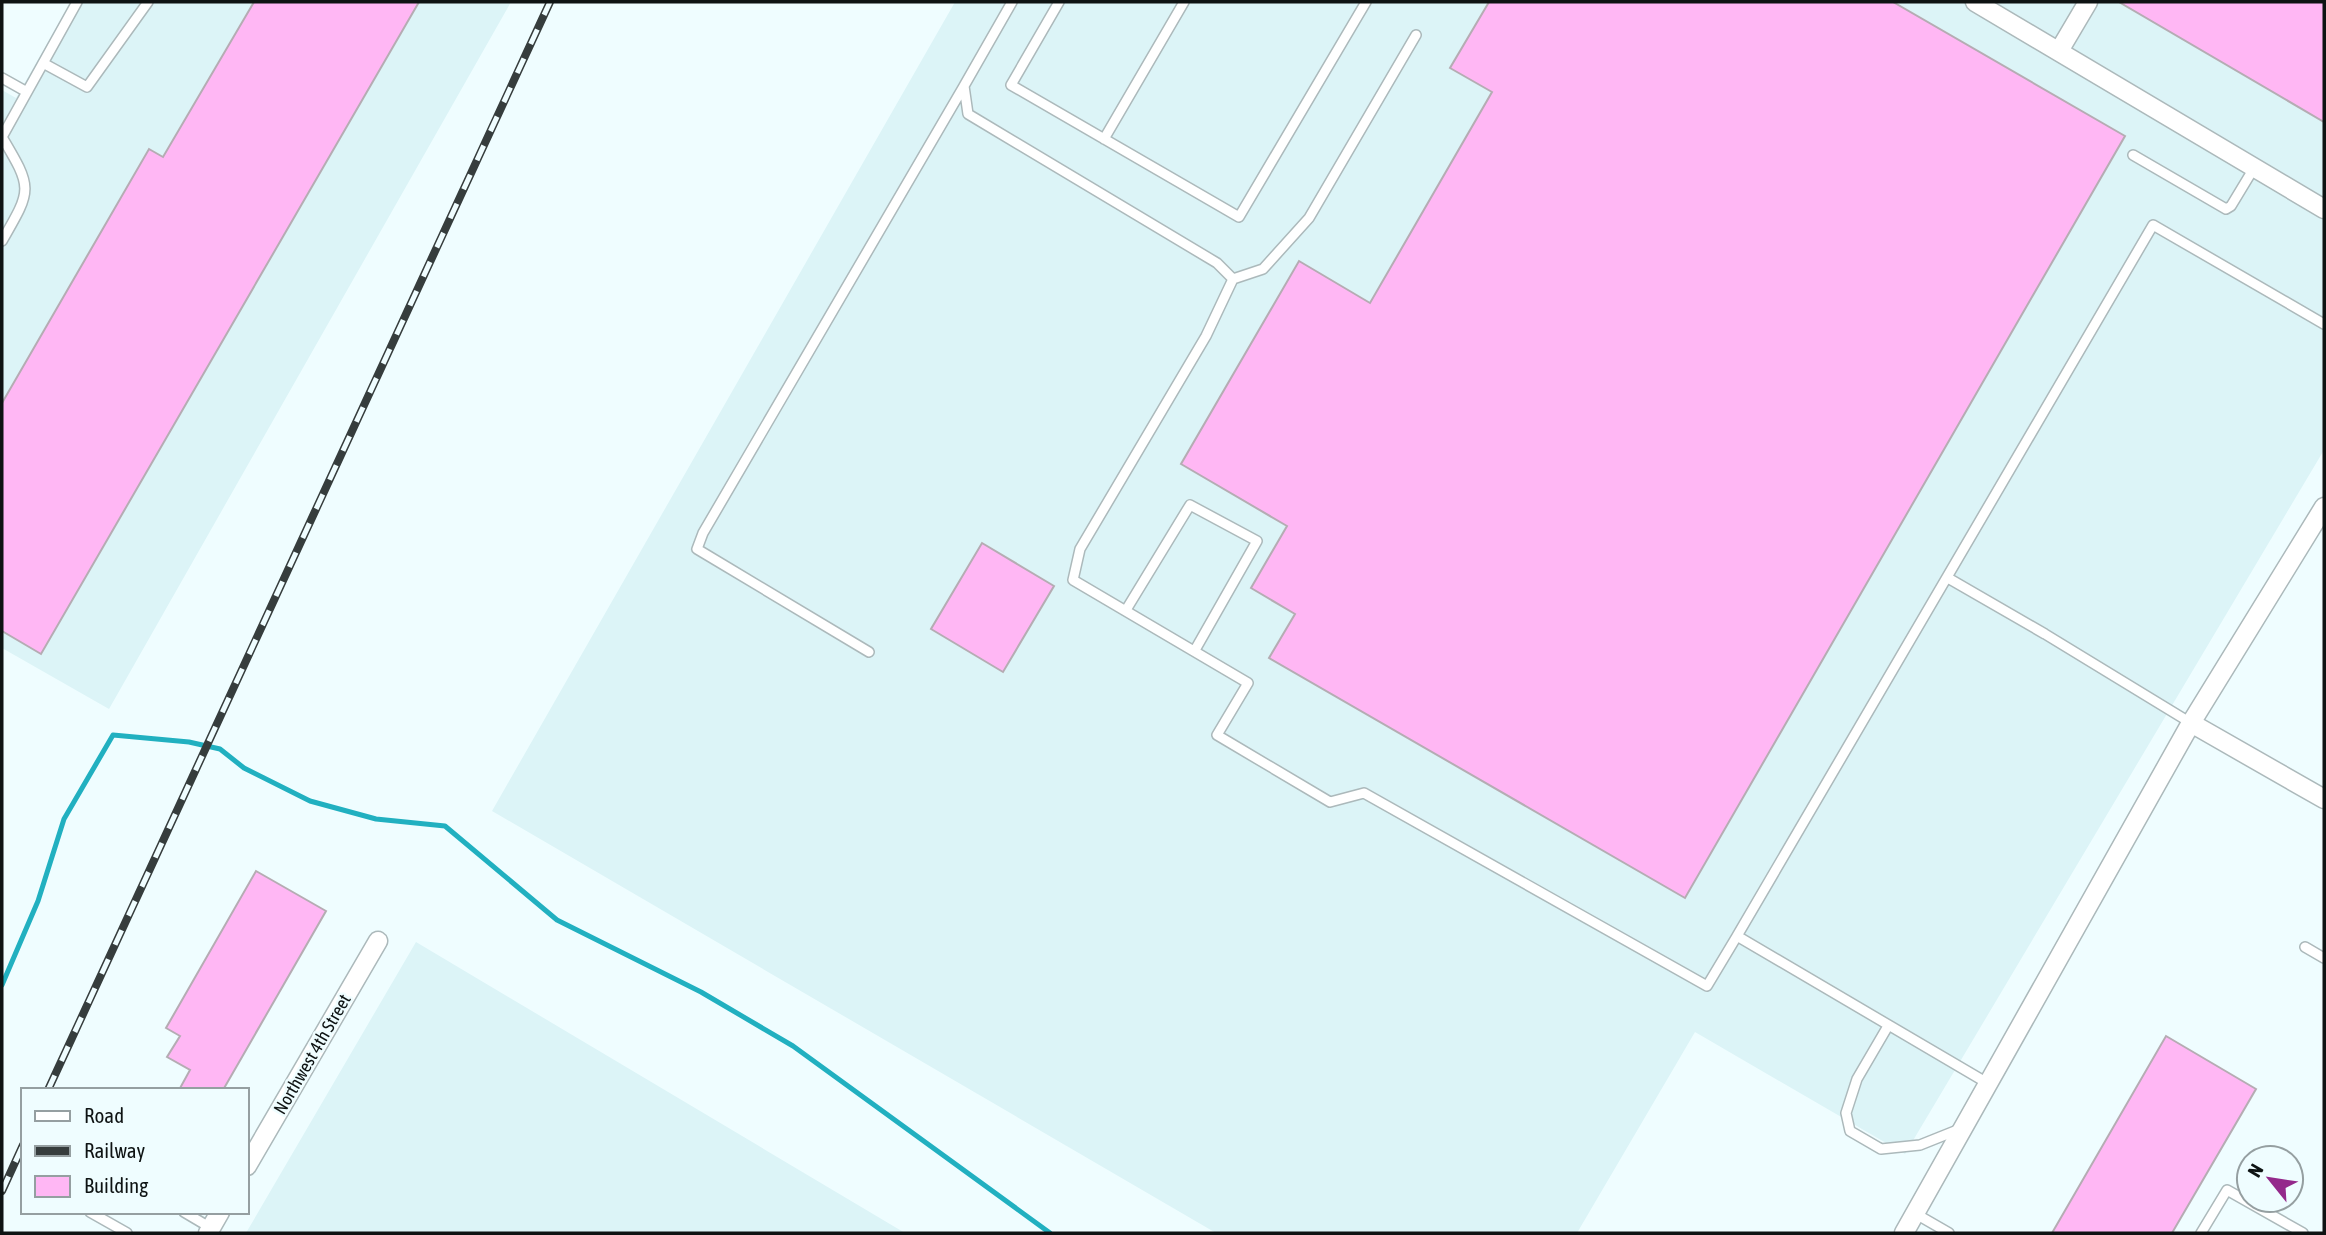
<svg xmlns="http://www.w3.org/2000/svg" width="2326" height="1235" viewBox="0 0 2326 1235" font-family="'Asap Condensed',sans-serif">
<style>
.built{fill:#dcf4f7}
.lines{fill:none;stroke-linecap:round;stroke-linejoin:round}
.stream{stroke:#21b0c0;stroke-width:5}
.building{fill:#ffb7f4;stroke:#b5acb3;stroke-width:2}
.lane-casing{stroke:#acb9bb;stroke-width:12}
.street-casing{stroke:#acb9bb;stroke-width:21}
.lane{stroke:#fff;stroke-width:9}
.street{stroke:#fff;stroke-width:18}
.rail-casing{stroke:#363d3d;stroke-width:8}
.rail{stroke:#effdff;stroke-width:5;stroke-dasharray:16;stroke-linecap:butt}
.labels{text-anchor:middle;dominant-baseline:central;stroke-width:5;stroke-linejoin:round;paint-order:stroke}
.street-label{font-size:18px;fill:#0e1313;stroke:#effdff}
</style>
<rect width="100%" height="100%" fill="#effdff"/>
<path class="built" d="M71 2H511L109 709 2 648V90L16 98Z
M955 2H2324V450L1905 1154 1695 1032 1577 1233H1216L492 811Z
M416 942 905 1233H246Z"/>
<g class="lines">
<path class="stream" d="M2 985 38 901 64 819 113 735 189 742 220 749 244 768 310 801 376 819 445 826 557 920 701 992 793 1046 1050 1233"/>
</g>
<path class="building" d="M254 2H419L41 654 2 631V403L149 149 163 157Z
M1489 2H1893L2125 136 1685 898 1269 658 1295 614 1251 588 1287 526 1181 464 1299 261 1370 303 1492 92 1450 68Z
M2119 2H2324V122Z
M982 543 1054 586 1003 672 931 629Z
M256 871 326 911 223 1090H179L190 1070 167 1057 180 1036 166 1028Z
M2166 1036 2256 1089 2172 1233H2052Z"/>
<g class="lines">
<defs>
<path id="lane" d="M1012 2 964 86 968 114 1217 263 1233 279 1206 336 1080 549 1073 580 1248 683 1217 735 1330 802 1364 793 1707 986 1737 936
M1059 2 1011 85 1239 217 1366 2
M43 63 87 87 148 2
M2 78 27 92
M1104 139 1184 2
M2133 155 2226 209 2231 206 2254 168
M2 241C32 189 33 189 2 137L77 2
M1233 279 1263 269 1309 218 1416 35
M1948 578 2045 634 2191 723
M1126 610 1190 505 1257 541 1195 650
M869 652 697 549 703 533 964 86
M2305 947 2324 958
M1888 1026 1857 1079 1846 1113 1850 1131 1881 1149 1920 1145 1960 1129
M1989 1084 1737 936 2153 225 2324 324
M90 1212 127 1233
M184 1212 211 1228
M1916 1214 1949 1233
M2201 1233 2227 1190 2303 1233"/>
<path id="street" d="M1975 2 2324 209
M2059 51 2088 2
M2191 723 2324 799
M247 1166 378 941
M208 1233 220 1212
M1904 1233 2191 723 2324 507"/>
</defs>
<use href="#lane" class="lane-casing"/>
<use href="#street" class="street-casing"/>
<use href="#lane" class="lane"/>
<use href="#street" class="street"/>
<defs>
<path id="rail" d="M48 1090 550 2
M2 1191 23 1145"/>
</defs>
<use href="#rail" class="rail-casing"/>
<use href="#rail" class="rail"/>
</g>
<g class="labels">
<g class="street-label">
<text transform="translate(312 1054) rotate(-60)">Northwest 4th Street</text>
</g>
</g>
<rect width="2326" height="1235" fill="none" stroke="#0e1313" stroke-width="7"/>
<rect x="21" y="1088" width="228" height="126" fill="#effdff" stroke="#959fa1" stroke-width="2"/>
<rect x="35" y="1111" width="35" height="10" fill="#ffffff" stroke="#959fa1" stroke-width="2"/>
<text x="84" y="1123" font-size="21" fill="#0e1313">Road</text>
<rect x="35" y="1146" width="35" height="10" fill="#363d3d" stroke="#959fa1" stroke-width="2"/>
<text x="84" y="1158" font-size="21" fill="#0e1313">Railway</text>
<rect x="35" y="1176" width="35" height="21" fill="#ffb7f4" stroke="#959fa1" stroke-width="2"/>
<text x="84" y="1193" font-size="21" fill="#0e1313">Building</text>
<g transform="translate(2270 1179) rotate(300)"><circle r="33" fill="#effdff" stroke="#959fa1" stroke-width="2"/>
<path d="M0-5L12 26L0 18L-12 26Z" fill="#94298b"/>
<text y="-10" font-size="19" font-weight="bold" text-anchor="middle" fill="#0e1313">N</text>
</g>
</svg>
